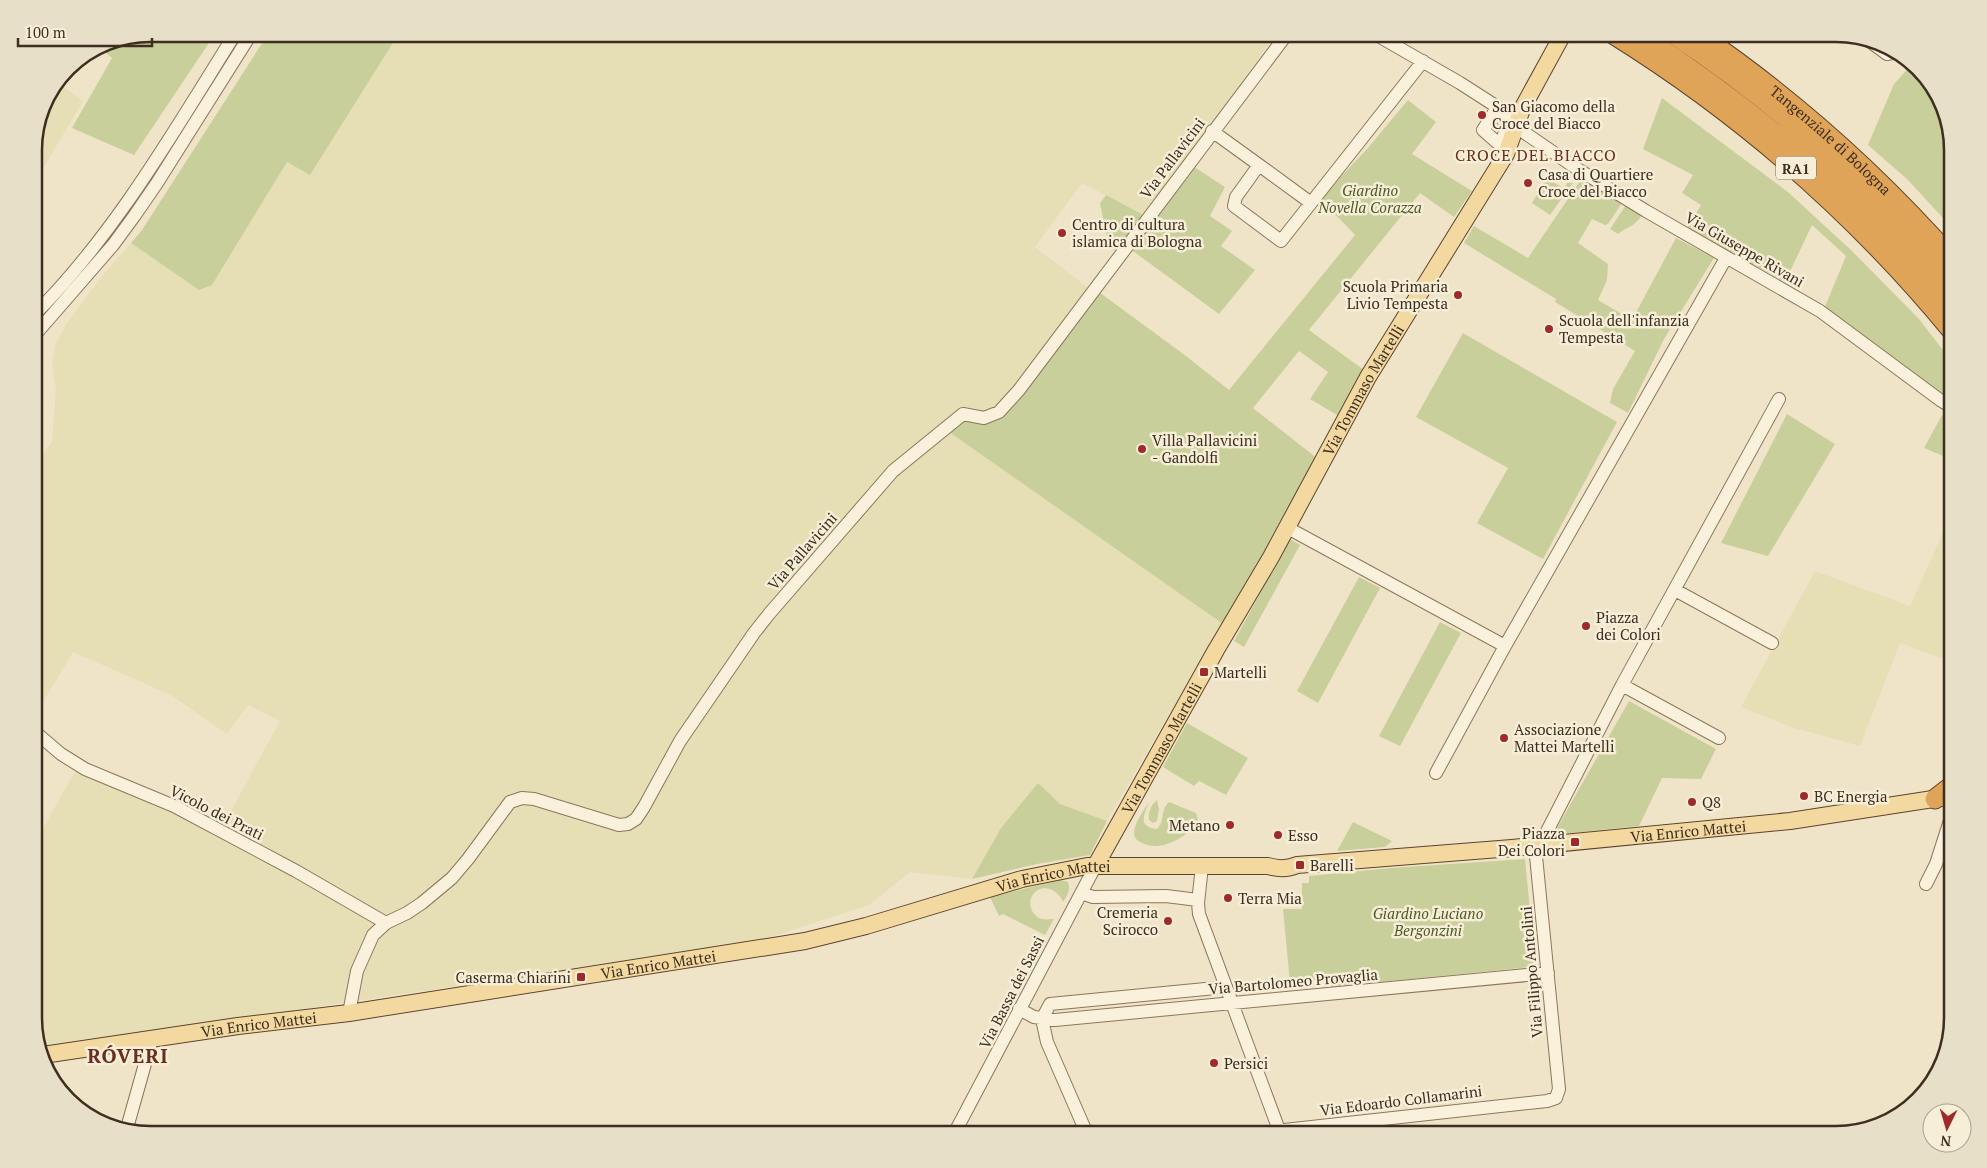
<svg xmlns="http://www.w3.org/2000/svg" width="1987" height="1168" viewBox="0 0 1987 1168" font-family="'PT Serif',serif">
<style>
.farmland{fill:#e6deb5}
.green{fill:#c9cf9b}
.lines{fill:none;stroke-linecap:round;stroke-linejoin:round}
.minor-casing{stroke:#8d765c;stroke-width:14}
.major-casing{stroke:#5b4430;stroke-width:18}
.highway-casing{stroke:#5b4430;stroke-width:21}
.minor{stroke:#faf1dc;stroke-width:12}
.major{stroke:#f3d9a0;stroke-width:16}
.highway{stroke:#e0a458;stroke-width:19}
.poi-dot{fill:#9e2a2b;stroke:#f7eed8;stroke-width:2}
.labels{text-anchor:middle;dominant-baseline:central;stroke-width:5;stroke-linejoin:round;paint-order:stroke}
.shield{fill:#f7eed8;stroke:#756857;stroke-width:1}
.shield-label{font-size:14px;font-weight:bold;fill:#3d2e20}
.poi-label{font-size:15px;fill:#3d2e20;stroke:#f7eed8;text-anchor:start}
.street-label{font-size:15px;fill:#3d2e20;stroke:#f7eed8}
.park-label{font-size:15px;font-style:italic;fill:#4d5a26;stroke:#f7eed8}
.neighbourhood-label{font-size:16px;letter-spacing:1px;fill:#6b2e1e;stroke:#f7eed8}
.district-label{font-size:20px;font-weight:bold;letter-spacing:1px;fill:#6b2e1e;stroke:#f7eed8}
.rim{fill:none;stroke:#3d2e20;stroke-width:2.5}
</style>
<rect width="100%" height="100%" fill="#f0e4c8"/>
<path class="farmland" d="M390 34H1276L1145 216 1082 183 1035 247 1091 290 1226 626 1202 657 1107 821 1060 804 1038 783 1001 828 972 879 910 872 869 905 764 939 41 1049 34 1025V844L80 763 221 829 280 721 248 705 227 734 171 695 73 652 34 717V465L52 442 56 389 52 363 56 343 67 323 103 275 131 243 199 290 212 285 287 162 310 175 395 38Z
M58 83 83 101 34 184V143L43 106Z
M1953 510V671L1946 660 1900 643 1860 746 1791 727 1741 707 1815 571 1910 606Z"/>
<path class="green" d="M151 34H215L134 155 72 128 112 58 99 47 106 43Z
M268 34H390L396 38 310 175 287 162 212 285 199 290 131 243 142 230Z
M1911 65 1937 92 1953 143V229L1908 180 1868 145 1894 84Z
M1662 98 1788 192 1852 251 1919 319 1953 363V404L1932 392 1870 340 1824 309 1846 256 1812 225 1785 282 1687 228 1701 205 1682 193 1693 175 1643 149Z
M1408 100 1436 122 1412 154 1472 191 1454 217 1420 193 1309 330 1364 370 1337 415 1310 399 1328 372 1299 351 1253 408 1318 459 1226 626 945 429 963 414 999 412 1099 292 1186 356 1229 390 1355 235 1338 217 1318 201 1367 149Z
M1188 163 1225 187 1210 216 1232 231 1221 246 1255 270 1219 314 1126 246Z
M1582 178 1622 203 1608 224 1605 225 1592 219 1578 243 1608 264 1607 280 1598 300 1632 320 1676 238 1714 258 1664 339 1628 413 1610 403 1613 389 1635 351 1555 302 1556 299 1464 243 1474 226 1528 258Z
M1545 181H1552L1564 189 1567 183H1573L1550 215 1532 203Z
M1106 195 1145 216 1117 254 1107 239 1100 203Z
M1626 205 1642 215C1632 229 1630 225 1618 234L1610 229Z
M1463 333 1617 422 1543 559 1477 523 1508 468 1416 417Z
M1787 414 1835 444 1768 556 1721 543Z
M1942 415 1953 421V460L1924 448Z
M1290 539 1300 545 1244 647 1234 641Z
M1359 577 1380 588 1318 703 1297 691Z
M1440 622 1461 633 1400 746 1379 736Z
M1629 701 1716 749 1701 779 1662 778 1639 826 1553 835Z
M1187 723 1248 758 1226 795 1199 781 1194 786 1163 767Z
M1038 783 1060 804 1107 821 1090 855 1037 864 972 879 1001 828Z
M1157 800 1159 809 1157 821 1153 823 1149 820C1148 812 1151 805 1157 800Z
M1149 802C1144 815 1137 827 1157 829 1165 822 1160 810 1169 802L1196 813 1199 824C1184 837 1160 854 1140 842 1136 840 1134 837 1134 833 1134 823 1144 810 1149 802Z
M1353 822 1392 841 1385 847 1337 851Z
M1525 859 1535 962 1530 967 1331 987 1330 979 1290 983 1283 909H1302V883H1309V876L1391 868Z
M1061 880 1068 882C1071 890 1067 896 1063 902 1059 890 1041 881 1032 896 1027 904 1033 917 1042 919 1046 920 1051 919 1054 919L1045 935 1003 914 999 916 990 897Z"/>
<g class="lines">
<defs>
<path id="minor" d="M1375 34 1460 83 1502 110 1522 131 1579 170 1646 211 1820 311 1940 400 1953 408
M1872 43 1887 54 1898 52
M1495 111C1510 126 1507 127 1500 145L1483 130Z
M1212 131 1259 165 1236 197 1234 206 1281 241 1311 203
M1259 165 1311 203 1423 61
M34 315C116 233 174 131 235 34
M34 336 113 245 135 215 157 183 251 34
M1286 527 1505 646 1726 258
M1675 590 1772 643
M1622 685 1719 738
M34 731 61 754 85 769 174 806 296 871 386 923
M1436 773 1505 646
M1540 845 1622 685 1779 399
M1202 866 1198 903 1199 914 1279 1130
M1926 884 1936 864 1953 811
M1081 893 1093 897 1166 896 1198 900
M1019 1009 1034 1017 1055 1020 1548 973
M349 1013 357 971 373 935 386 923 407 913 422 903 452 878 468 859 510 802 522 798 534 799 619 825 628 824 636 819 644 807 680 741 754 633 769 614 893 471 963 414 984 418 999 412 1019 390 1287 34
M127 1128 152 1039
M954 1134 1096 865
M1087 1134 1047 1042 1042 1019 1050 1004 1226 987
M1247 1134 1547 1101 1556 1098 1559 1089 1535 846"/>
<g id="major">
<path id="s1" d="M1096 865 1216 650 1271 557 1368 377 1506 154 1522 109 1563 34"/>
<path id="s2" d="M43 1055 238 1026 349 1013 805 941 866 926 1022 879 1087 866H1268C1278 869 1288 869 1297 865L1512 848 1790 821 1946 797"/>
</g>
<g id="highway">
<path d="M1613 34C1743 115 1856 214 1953 332"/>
<path d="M1639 34C1735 97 1824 167 1902 252 1919 270 1937 288 1953 308"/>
<path d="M1673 34C1778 103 1870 187 1953 282"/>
<path id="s3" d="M1698 34C1792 98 1877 174 1953 260"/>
<path d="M1935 799 1953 785"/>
</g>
</defs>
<use href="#minor" class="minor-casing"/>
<use href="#major" class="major-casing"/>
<use href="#highway" class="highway-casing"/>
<use href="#minor" class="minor"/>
<use href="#major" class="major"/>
<use href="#highway" class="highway"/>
</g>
<g class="poi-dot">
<circle cx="1482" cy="115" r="5"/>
<circle cx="1528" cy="183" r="5"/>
<circle cx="1062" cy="233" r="5"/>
<circle cx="1458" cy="295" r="5"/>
<circle cx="1549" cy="329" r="5"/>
<circle cx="1142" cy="449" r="5"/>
<circle cx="1586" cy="626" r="5"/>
<rect x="1199" y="667" width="10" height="10" rx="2.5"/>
<circle cx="1504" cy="738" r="5"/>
<circle cx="1804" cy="796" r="5"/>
<circle cx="1692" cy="802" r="5"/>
<circle cx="1230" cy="825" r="5"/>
<circle cx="1278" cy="835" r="5"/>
<rect x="1570" y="837" width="10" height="10" rx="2.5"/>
<rect x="1295" y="860" width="10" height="10" rx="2.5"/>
<circle cx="1228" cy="898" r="5"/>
<circle cx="1168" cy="921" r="5"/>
<rect x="576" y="972" width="10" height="10" rx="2.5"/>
<circle cx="1214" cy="1063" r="5"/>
</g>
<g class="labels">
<rect class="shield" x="1776" y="156.5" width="40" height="23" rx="4"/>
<g class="shield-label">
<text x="1796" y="168">RA1</text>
</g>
<g class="poi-label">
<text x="1492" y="106">San Giacomo della<tspan x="1492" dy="17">Croce del Biacco</tspan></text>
<text x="1538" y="174">Casa di Quartiere<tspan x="1538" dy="17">Croce del Biacco</tspan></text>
<text x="1072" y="224">Centro di cultura<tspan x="1072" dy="17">islamica di Bologna</tspan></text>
<text x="1448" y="286" text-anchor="end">Scuola Primaria<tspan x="1448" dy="17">Livio Tempesta</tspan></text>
<text x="1559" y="320">Scuola dell'infanzia<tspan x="1559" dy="17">Tempesta</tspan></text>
<text x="1152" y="440">Villa Pallavicini<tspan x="1152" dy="17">- Gandolfi</tspan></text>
<text x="1596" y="617">Piazza<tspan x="1596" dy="17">dei Colori</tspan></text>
<text x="1214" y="672">Martelli</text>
<text x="1514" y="729">Associazione<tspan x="1514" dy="17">Mattei Martelli</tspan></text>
<text x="1814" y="796">BC Energia</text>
<text x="1702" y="802">Q8</text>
<text x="1220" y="825" text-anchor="end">Metano</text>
<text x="1565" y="833" text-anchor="end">Piazza<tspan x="1565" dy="17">Dei Colori</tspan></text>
<text x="1288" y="835">Esso</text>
<text x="1310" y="865">Barelli</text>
<text x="1238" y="898">Terra Mia</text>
<text x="1158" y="912" text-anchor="end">Cremeria<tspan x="1158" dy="17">Scirocco</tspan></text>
<text x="571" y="977" text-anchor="end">Caserma Chiarini</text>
<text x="1224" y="1063">Persici</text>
</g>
<g class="street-label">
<text stroke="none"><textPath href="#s3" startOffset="170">Tangenziale di Bologna</textPath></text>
<text transform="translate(1172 158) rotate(-53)">Via Pallavicini</text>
<text transform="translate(1745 249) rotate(30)">Via Giuseppe Rivani</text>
<text stroke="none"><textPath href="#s1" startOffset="545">Via Tommaso Martelli</textPath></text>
<text transform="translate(802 551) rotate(-49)">Via Pallavicini</text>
<text stroke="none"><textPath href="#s1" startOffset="134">Via Tommaso Martelli</textPath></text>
<text transform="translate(217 812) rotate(27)">Vicolo dei Prati</text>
<text stroke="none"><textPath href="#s2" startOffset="1666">Via Enrico Mattei</textPath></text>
<text stroke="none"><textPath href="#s2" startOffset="1028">Via Enrico Mattei</textPath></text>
<text stroke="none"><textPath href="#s2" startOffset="622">Via Enrico Mattei</textPath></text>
<text transform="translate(1531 972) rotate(-95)">Via Filippo Antolini</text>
<text transform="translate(1293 981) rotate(-5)">Via Bartolomeo Provaglia</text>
<text transform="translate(1011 992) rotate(-63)">Via Bassa dei Sassi</text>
<text stroke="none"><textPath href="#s2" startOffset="218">Via Enrico Mattei</textPath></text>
<text transform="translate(1401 1100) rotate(-7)">Via Edoardo Collamarini</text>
</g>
<g class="park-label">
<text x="1370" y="190">Giardino<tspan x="1370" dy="17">Novella Corazza</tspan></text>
<text x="1428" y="913">Giardino Luciano<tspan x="1428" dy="17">Bergonzini</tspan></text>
</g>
<g class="neighbourhood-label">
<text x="1536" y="155">CROCE DEL BIACCO</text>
</g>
<g class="district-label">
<text x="128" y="1055">RÓVERI</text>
</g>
</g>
<path d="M0 0H1987V1168H0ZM150 42H1836A108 108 0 0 1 1944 150V1018A108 108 0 0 1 1836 1126H150A108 108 0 0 1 42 1018V150A108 108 0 0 1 150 42Z" fill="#e8dfc9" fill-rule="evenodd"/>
<path class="rim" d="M150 42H1836A108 108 0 0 1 1944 150V1018A108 108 0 0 1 1836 1126H150A108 108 0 0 1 42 1018V150A108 108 0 0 1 150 42Z"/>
<g transform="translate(1947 1128) rotate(185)"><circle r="24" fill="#f7eed8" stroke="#ada18e"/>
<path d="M0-4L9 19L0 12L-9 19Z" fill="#9e2a2b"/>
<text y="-8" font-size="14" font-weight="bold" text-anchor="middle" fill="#3d2e20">N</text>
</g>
<path d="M18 38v8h134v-8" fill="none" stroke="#3d2e20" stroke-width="2.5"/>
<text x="25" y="38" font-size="15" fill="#3d2e20" stroke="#f7eed8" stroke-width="4" paint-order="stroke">100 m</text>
</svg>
